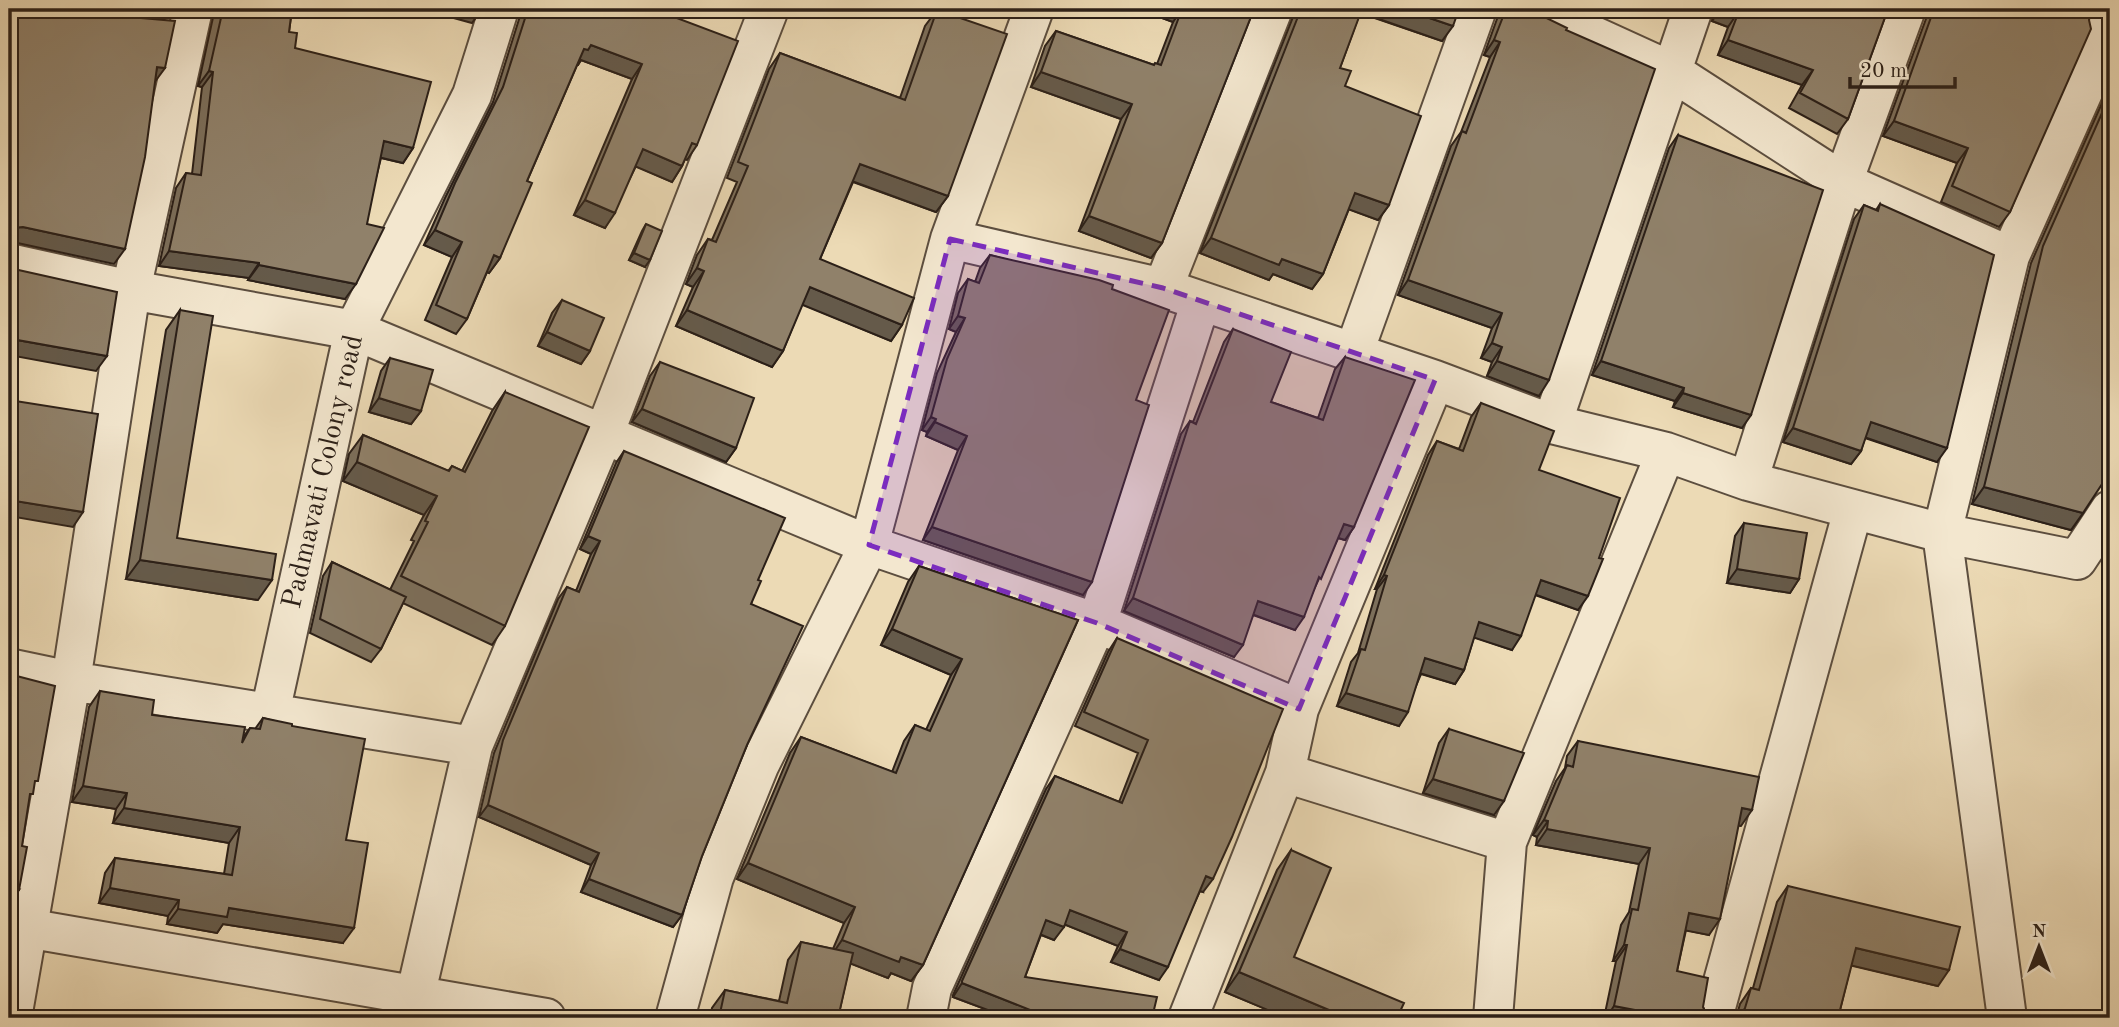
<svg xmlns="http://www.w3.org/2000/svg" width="2119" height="1027" viewBox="0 0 2119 1027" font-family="'Old Standard TT',serif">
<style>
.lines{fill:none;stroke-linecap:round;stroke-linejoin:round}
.minor-casing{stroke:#5c4e3f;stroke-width:42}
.minor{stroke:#f3e7cf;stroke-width:38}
.wall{fill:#7c6f5b;stroke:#2c2018;stroke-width:2}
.shaded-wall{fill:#655a4a;stroke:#2c2018;stroke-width:2}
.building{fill:#90816a;stroke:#2c2018;stroke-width:2}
.marked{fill:#7b2cbf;fill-opacity:0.2;stroke:#7b2cbf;stroke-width:5;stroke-dasharray:14 9;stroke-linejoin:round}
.labels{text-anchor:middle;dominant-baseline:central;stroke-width:6;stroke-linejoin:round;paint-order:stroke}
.street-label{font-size:28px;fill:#2c2018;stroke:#f3e7cf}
</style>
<rect width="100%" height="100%" fill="#ecdab5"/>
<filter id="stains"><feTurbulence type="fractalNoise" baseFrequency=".00286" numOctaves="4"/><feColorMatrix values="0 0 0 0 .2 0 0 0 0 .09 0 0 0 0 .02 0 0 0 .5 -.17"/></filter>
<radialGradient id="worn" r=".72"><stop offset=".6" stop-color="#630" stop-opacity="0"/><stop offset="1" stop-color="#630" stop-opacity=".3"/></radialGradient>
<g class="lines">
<defs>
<path id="minor" d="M1535 9 1671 71 1843 182 2010 256
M950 239 1163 288 1435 380 1552 424 1666 452 1748 481 1942 533 2077 560 2110 510
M9 263 131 290 354 330 869 545 1097 623 1299 709
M1163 288 1273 9
M1354 352 1477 9
M1552 424 1693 9
M1748 481 1843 182 1906 9
M9 668 71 681 473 746
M270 713 354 330 472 95 499 9
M1285 773 1507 842
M9 925 546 1018
M415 997 473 746 604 434 769 9
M12 1018 71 681 131 290 193 9
M675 1018 714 877 759 766 869 545 950 239 1034 9
M926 1018 932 988 1097 623 1201 301
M1188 1018 1285 773 1299 709 1435 380
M1493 1018 1507 842 1666 452
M1713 1018 1853 510
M2007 1018 1942 533 2010 256 2104 45 2100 39 2106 9"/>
</defs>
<use href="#minor" class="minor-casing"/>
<use href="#minor" class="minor"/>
</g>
<path class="wall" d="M214 9H292L289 32 295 48 413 148 403 163 381 158 345 299 248 280 249 278 159 266 176 188 186 173 192 174 202 87 198 86 214 13Z
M520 9H653L697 145 687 160 685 159 682 166 672 182 636 166 605 228 574 215 632 79 581 60 578 65H577L527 181 500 258 489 273 487 272 467 319 456 334 425 320 452 257 424 245 445 198 493 102 520 16Z
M1138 9H1254L1162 243 1151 258 1079 231 1121 119 1031 87 1045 46 1056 31 1154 65 1157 64 1173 22Z
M1294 9H1459L1442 41 1360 13 1340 68 1345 86 1389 205 1378 220 1349 209 1323 274 1312 289 1273 274 1269 280 1200 253 1293 17Z
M1498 9H1531L1536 13 1566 30 1539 396 1487 376 1492 362 1481 358 1492 328 1398 295 1451 146 1461 132 1490 57 1484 55 1498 16Z
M1714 9H1888L1848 119 1837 134 1789 108 1802 85 1718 55 1728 27 1712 21Z
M1927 9H2091L2010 212 1999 227 1941 202 1957 163 1883 136 1927 16Z
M937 10 948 196 936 212 853 182 820 259 902 325 891 341 802 304 783 351 772 367 676 326 693 287 686 284 697 255 708 239 712 240 737 182 727 178 769 69 780 53 900 98 925 26Z
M2110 85V453L2083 513 2071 530 1972 504 2031 263Z
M1678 135 1742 428 1673 407 1675 401 1592 375 1669 148Z
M1880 204 1937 462 1865 438 1861 451 1851 464 1783 442 1854 219 1864 205 1876 210Z
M646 224 645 267 629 260 642 231Z
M990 255 1112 289 1136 400 1083 595 923 540 958 450 926 436 927 432 922 430 937 373 956 332 949 329 958 293 968 279 975 282 980 268Z
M562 300 590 351 581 364 538 346 552 313Z
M180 310 177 538 258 600 126 579 166 330Z
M1233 329 1271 402 1318 418 1335 369 1345 357 1354 527 1345 540 1338 538 1295 630 1253 615 1234 657 1124 611 1181 434 1190 421 1193 422 1224 342Z
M390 358 421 411 411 424 369 412 381 371Z
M660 362 736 448 726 462 632 422 650 376Z
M505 392V626L492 645 403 603 381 649 371 662 310 633 323 576 332 562 390 590 414 541 411 540 424 515 343 481 349 454 363 435 448 471 452 466 462 471 492 411Z
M1481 403 1539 470 1578 610 1535 595 1512 650 1474 637 1464 670 1455 684 1421 674 1399 726 1337 706 1351 662 1358 653 1377 589H1375L1428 455 1437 441 1459 449 1471 417Z
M624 451 758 580 751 604 747 745 702 856 682 915 673 927 581 892 591 865 479 817 494 753 558 599 567 587 576 591 591 554 580 549 616 463Z
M1744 523 1799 579 1790 593 1727 583 1735 536Z
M919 566 1078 620 923 965 911 981 891 973 888 978 850 963 838 1018H710L712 1008 725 990 779 1001 788 960 801 942 833 949 844 923 737 879 790 753 801 737 892 772 904 741 915 725 926 730 951 675 881 645 908 582Z
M1117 638 1203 892 1200 891 1159 980 1111 962 1118 946 1064 924 1054 940 1041 935 1025 977 1152 1018H1009L953 997V995L1046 789 1055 776 1119 802 1138 753 1075 726 1108 652Z
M100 691 152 715 243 737 250 728 255 729 263 718 292 726 346 840 343 943 223 924 217 933 167 924 168 916 99 903 105 873 115 858 224 874 229 843 113 823 116 809 72 802 89 707Z
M1449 729 1494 815 1423 793 1439 743Z
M1578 741 1741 826 1738 825 1709 935 1686 930 1677 971 1703 1007 1708 1017 1710 1018H1604L1616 961H1613L1621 925 1629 912 1639 864 1536 845 1537 837 1533 835 1556 781 1565 768 1567 756Z
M1291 850 1294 957 1397 1018H1287L1225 992 1277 870Z
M1788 886 1938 986 1851 965 1839 1014 1865 1018H1736L1740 1004 1751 988H1753L1777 902Z"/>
<path class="shaded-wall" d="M421 9H482L472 23Z
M1138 9H1182L1173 22Z
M1358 9H1403L1453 26 1442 41 1356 11Z
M1721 9H1730L1739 11 1728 27 1712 21Z
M1494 40 1500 42 1490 57 1484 55Z
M1728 40 1813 70 1802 85 1718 55Z
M591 45 642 64 632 79 581 60 578 65 573 64 584 49Z
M157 67 165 68 154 83Z
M209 71 213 72 202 87 198 86Z
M1041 72 1132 104 1121 119 1031 87Z
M1894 121 1968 148 1957 163 1883 136Z
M384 141 413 148 403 163 374 156Z
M643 149 682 166 672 182 632 165Z
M860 164 948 196 936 212 849 180Z
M1355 193 1389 205 1378 220 1345 208Z
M585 200 615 213 605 228 574 215Z
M1089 216 1162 243 1151 258 1079 231Z
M23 227 125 249 114 264 13 242H9V230L12 228Z
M435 230 462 242 452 257 424 245Z
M1211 238 1282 259 1323 274 1312 289 1273 274 1269 280 1200 253Z
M169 251 259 263 249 278 159 266Z
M634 253 650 260 645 267 629 260Z
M494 255 500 258 489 273 483 270Z
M259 265 356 284 345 299 248 280Z
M697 268 704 271 693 287 686 284Z
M1408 280 1502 313 1492 328 1398 295Z
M810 287 902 325 891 341 798 303Z
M687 310 783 351 772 367 676 326Z
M958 316 965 318 956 332 949 329Z
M547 332 590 351 581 364 538 346Z
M17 340 107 356 96 371 9 355V343Z
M1492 343 1502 347 1492 362 1481 358Z
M1497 361 1549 380 1539 396 1487 376Z
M1601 361 1684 388 1675 401 1592 375Z
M1683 393 1751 415 1742 428 1673 407Z
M379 398 421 411 411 424 369 412Z
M642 409 736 448 726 462 632 422Z
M931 417 936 419 927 432 922 430Z
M935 422 967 436 958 450 926 436Z
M1871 422 1947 448 1937 462 1861 436Z
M1793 428 1861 451 1851 464 1783 442Z
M357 462 437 496 424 515 343 481Z
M1984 487 2083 513 2071 530 1972 504Z
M9 500 83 512 73 527 9 516Z
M1344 524 1354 527 1345 540 1335 537Z
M932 527 1092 582 1083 595 923 540Z
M588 536 600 541 591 554 580 549Z
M140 560 272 580 258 600 126 579Z
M1737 569 1799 579 1790 593 1727 583Z
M1384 575 1387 576 1377 589H1375Z
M1541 580 1588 596 1578 610 1531 593Z
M1133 598 1243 645 1234 657 1124 611Z
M1258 601 1304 617 1295 630 1249 613Z
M1479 622 1521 636 1512 650 1469 636Z
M892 629 962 659 951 675 881 645Z
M1425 658 1464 670 1455 684 1416 672Z
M1346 693 1408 712 1399 726 1337 706Z
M1433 779 1504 801 1494 815 1423 793Z
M83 786 127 793 116 809 72 802Z
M488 805 599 853 591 865 479 817Z
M124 808 240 827 229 843 113 823Z
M1742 808 1752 810 1741 826 1731 824Z
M1544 820 1548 821 1537 837 1533 835Z
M1547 829 1650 848 1639 864 1536 845Z
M748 863 855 907 844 923 737 879Z
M1206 876 1213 879 1203 892 1197 890Z
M589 879 682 915 673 927 581 892Z
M110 888 179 900 168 916 99 903Z
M19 890 10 904H9V893Z
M229 908 354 928 343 943 223 924 217 933 167 924 178 909Z
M1070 910 1127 932 1118 946 1061 923Z
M1689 913 1720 919 1709 935 1678 929Z
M1046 920 1064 927 1054 940 1037 933Z
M842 940 901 957 923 965 911 981 891 973 888 978 831 956Z
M1624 945H1627L1616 961H1613Z
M1856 948 1949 970 1938 986 1845 964Z
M1120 949 1168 967 1159 980 1111 962Z
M1239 972 1348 1018H1287L1225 992Z
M962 983 1033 1011 1027 1018H1009L953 997Z
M1614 1006 1677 1018H1606Z"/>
<path class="building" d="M9 9H109L108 15 175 21 165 68 157 67 145 157 125 249 23 227 12 228 9 230Z
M223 9H292L289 32 297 33 295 48 431 82 413 148 384 141 367 224 384 228 356 284 259 265V263L169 251 186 173 201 175 213 72 209 71Z
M528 9H653L738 41 697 145 692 143 682 166 643 149 615 213 585 200 642 64 591 45 588 50 584 49 527 181 532 183 500 258 494 255 467 319 436 305 462 242 435 230 455 183 503 87Z
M1182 9H1254L1162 243 1089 216 1132 104 1041 72 1056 31 1154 65 1155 63 1161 65Z
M1301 9H1362L1340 68 1351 71 1345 86 1421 116 1389 205 1355 193 1323 274 1282 259 1279 265 1211 238Z
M1403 9H1459L1453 26Z
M1506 9H1531L1536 13 1567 28 1566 30 1655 69 1549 380 1497 361 1502 347 1492 343 1502 313 1408 280 1462 131 1466 133 1500 42 1494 40Z
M1730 9H1888L1848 119 1800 93 1813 70 1728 40 1739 11Z
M1934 9H2091L2089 20 2091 29 2010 212 1952 186 1968 148 1894 121Z
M937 10 1007 34 948 196 860 164 820 259 914 298 902 325 810 287 783 351 687 310 704 271 697 268 708 239 716 242 748 166 738 162 780 53 905 100Z
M2110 95V453L2104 481 2083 513 1984 487 2043 246Z
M1678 135 1823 190 1751 415 1683 393 1684 388 1601 361Z
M1880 204 1994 255 1947 448 1871 422 1861 451 1793 428 1864 205 1878 211Z
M646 224 662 231 650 260 634 253Z
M990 255 1099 280 1113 285 1112 289 1169 310 1136 400 1149 405 1092 582 932 527 967 436 935 422 936 419 931 417 947 359 965 318 958 316 968 279 979 283Z
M9 267 14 269 117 292 107 356 17 340 16 344 9 343Z
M562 300 604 318 590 351 547 332Z
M180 310 213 316 177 538 276 554 272 580 140 560Z
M1233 329 1291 352 1271 402 1323 420 1345 357 1415 380 1354 527 1344 524 1321 579 1319 577 1304 617 1258 601 1243 645 1133 598 1190 421 1196 424Z
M390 358 433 370 421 411 379 398Z
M660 362 754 398 736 448 642 409Z
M505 392 589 427 505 626 401 576 428 522 425 521 437 496 357 462 363 435 449 471 452 466 465 472Z
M9 400 98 414 83 512 9 500Z
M1481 403 1554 431 1539 470 1620 498 1599 558 1603 559 1588 596 1541 580 1521 636 1479 622 1464 670 1425 658 1408 712 1346 693 1361 649 1365 650 1387 576 1384 575 1437 441 1463 451Z
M624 451 785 518 758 580 761 581 751 604 803 626 747 745 702 856 682 915 589 879 599 853 488 805 503 740 567 587 579 592 600 541 588 536Z
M1744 523 1807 533 1799 579 1737 569Z
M332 562 406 597 381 649 320 619Z
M919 566 1078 620 923 965 901 957 899 962 842 940 855 907 748 863 801 737 896 773 915 725 930 731 962 659 892 629Z
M1117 638 1283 709 1232 837 1213 879 1206 876 1168 967 1120 949 1127 932 1070 910 1064 927 1046 920 1025 977 1157 997 1152 1018H1044L1032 1016 1033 1011 962 983V981L1055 776 1122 803 1148 740 1084 712Z
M9 674 55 686 38 781H35L33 794H30L22 846 27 847 19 890 9 893Z
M100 691 154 700 152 715 245 727 242 743 250 728 260 729 263 718 292 724V726L365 739 346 840 368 843 354 928 229 908 227 917 178 909 179 900 110 888 115 858 232 875 240 827 124 808 127 793 83 786Z
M1449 729 1524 753 1504 801 1433 779Z
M1578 741 1759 777 1752 810 1742 808 1720 919 1689 913 1677 971 1708 978 1703 1007 1708 1017 1710 1018H1677L1614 1006 1627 945H1624L1632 909 1638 910 1650 848 1547 829 1548 821 1544 820 1567 765 1573 767Z
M1291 850 1331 868 1294 957 1404 1003 1397 1018H1348L1239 972Z
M1788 886 1960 927 1949 970 1856 948 1839 1014 1865 1018H1739L1745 1008 1751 988 1759 990Z
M801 942 853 953 838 1018H719L725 990 787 1003Z"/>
<path class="marked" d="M950 239 1163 288 1435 380 1299 709 1097 623 869 545Z"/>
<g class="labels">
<g class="street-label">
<text transform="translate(324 472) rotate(-77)">Padmavati Colony road</text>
</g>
</g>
<rect width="2119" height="1027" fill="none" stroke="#ecdab5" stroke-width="35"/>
<rect x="10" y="10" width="2098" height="1006" fill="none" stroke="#2c2018" stroke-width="3.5"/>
<rect x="18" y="18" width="2084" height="992" fill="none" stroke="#2c2018" stroke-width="2"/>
<g transform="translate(2039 947)" stroke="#f3e7cf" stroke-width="5" paint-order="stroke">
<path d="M0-5L12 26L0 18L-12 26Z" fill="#2c2018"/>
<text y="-10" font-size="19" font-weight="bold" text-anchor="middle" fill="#2c2018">N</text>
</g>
<path d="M1850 77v10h105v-10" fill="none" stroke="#2c2018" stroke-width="3.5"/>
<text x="1860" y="77" font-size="21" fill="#2c2018" stroke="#f3e7cf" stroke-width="5" paint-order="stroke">20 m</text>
<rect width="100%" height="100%" filter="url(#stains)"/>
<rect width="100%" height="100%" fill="url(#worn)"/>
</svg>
